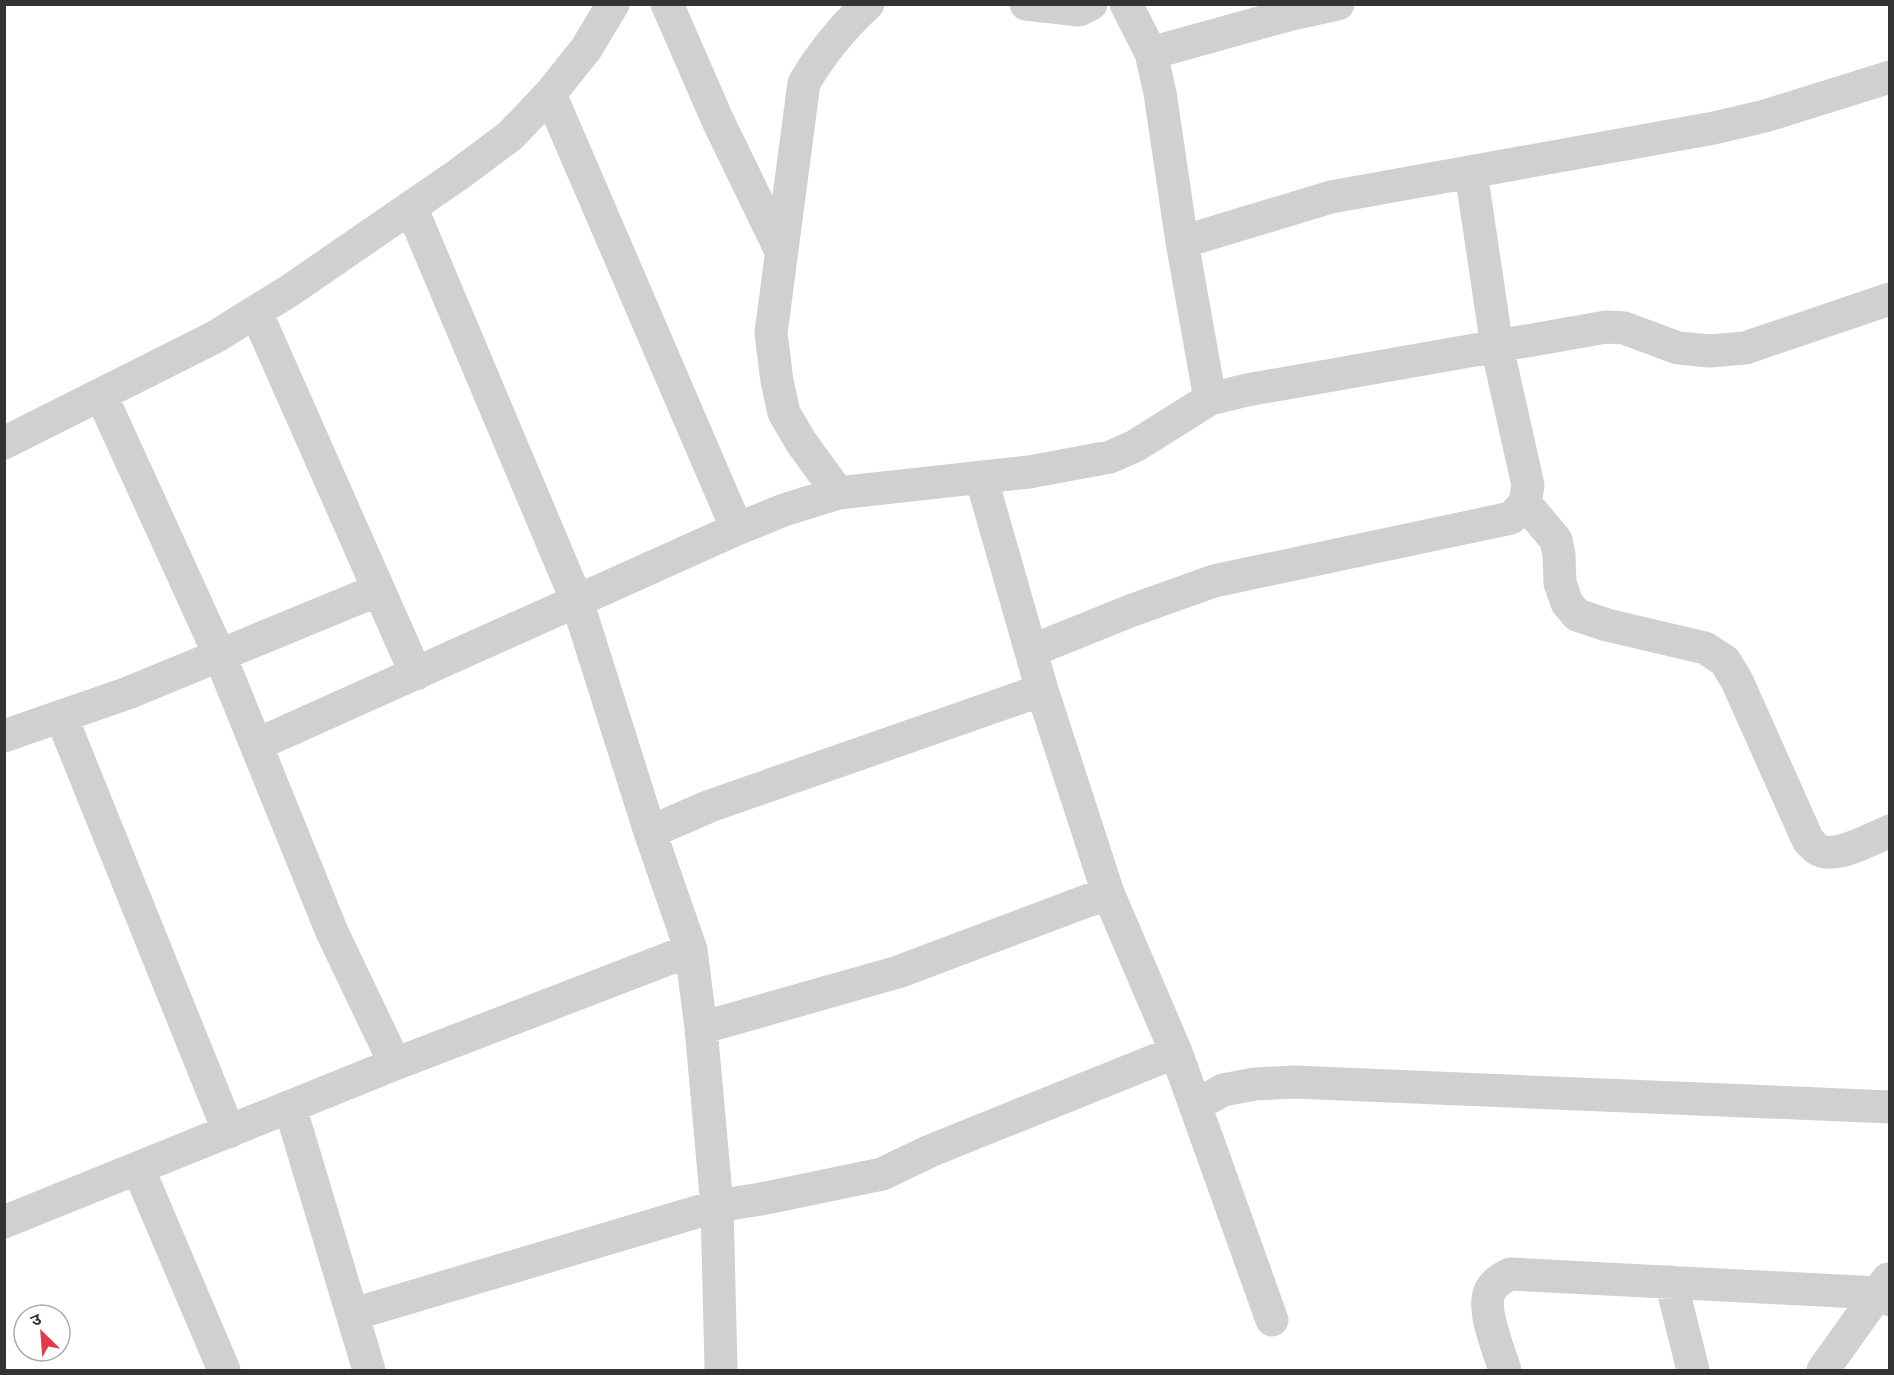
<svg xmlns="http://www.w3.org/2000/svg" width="1894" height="1375" viewBox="0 0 1894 1375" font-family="'Noto Sans','Noto Sans Devanagari',sans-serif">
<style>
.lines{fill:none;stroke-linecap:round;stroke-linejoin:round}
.minor{stroke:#d0d0d0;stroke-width:33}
</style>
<rect width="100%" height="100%" fill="#fff"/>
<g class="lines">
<path class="minor" d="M667 4 718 121 781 251
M1026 4 1079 10 1091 4
M1126 4 1151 53 1160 93 1182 242 1210 399
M1151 53 1288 15 1338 4
M550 94 737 529
M411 207 577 601 650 832
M1182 242 1331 197 1714 128 1765 116 1890 77
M256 312 416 674
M101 395 220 656 332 932 395 1064
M4 443 215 337 292 289 459 174 510 136 550 94 586 49 613 4
M981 477 1042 690 1108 893 1176 1052 1272 1320
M838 493 801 442 784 413 777 381 771 333 804 83C822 52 842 28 868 4
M1525 503 1556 540 1559 555 1560 583 1567 603 1577 615 1607 625 1705 648 1725 661 1737 681 1808 840C1811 843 1815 848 1819 850 1837 859 1873 838 1890 831
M1031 651 1130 611 1214 581 1511 518 1525 503 1528 485 1497 347 1471 172
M61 716 229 1132
M4 736 128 693 378 590
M256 745 737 529 784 510 838 493 1029 472 1110 457 1135 446 1210 399 1247 390 1606 327 1624 328 1678 348 1710 351 1745 348 1890 299
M701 1028 898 972 1108 893
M1195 1106 1223 1090 1255 1084 1294 1082 1890 1107
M290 1107 369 1370
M138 1168 224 1370
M4 1222 395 1064 691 950
M1671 1282 1693 1370
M354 1314 717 1206 761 1199 882 1174 930 1151 1176 1052
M721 1367 717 1206 701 1028 691 950 650 832 710 806 1042 690
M1505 1370C1499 1351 1480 1307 1491 1289 1496 1281 1503 1278 1510 1274L1878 1293 1890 1300
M1823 1370 1888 1279"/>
</g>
<rect width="1894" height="1375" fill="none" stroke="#333333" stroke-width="12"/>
<g transform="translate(42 1333) rotate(335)"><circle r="28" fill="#ffffff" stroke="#adadad" stroke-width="1.5"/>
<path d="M0-4.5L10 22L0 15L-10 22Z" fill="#e63946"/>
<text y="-9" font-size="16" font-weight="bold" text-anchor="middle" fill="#333333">उ</text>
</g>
</svg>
